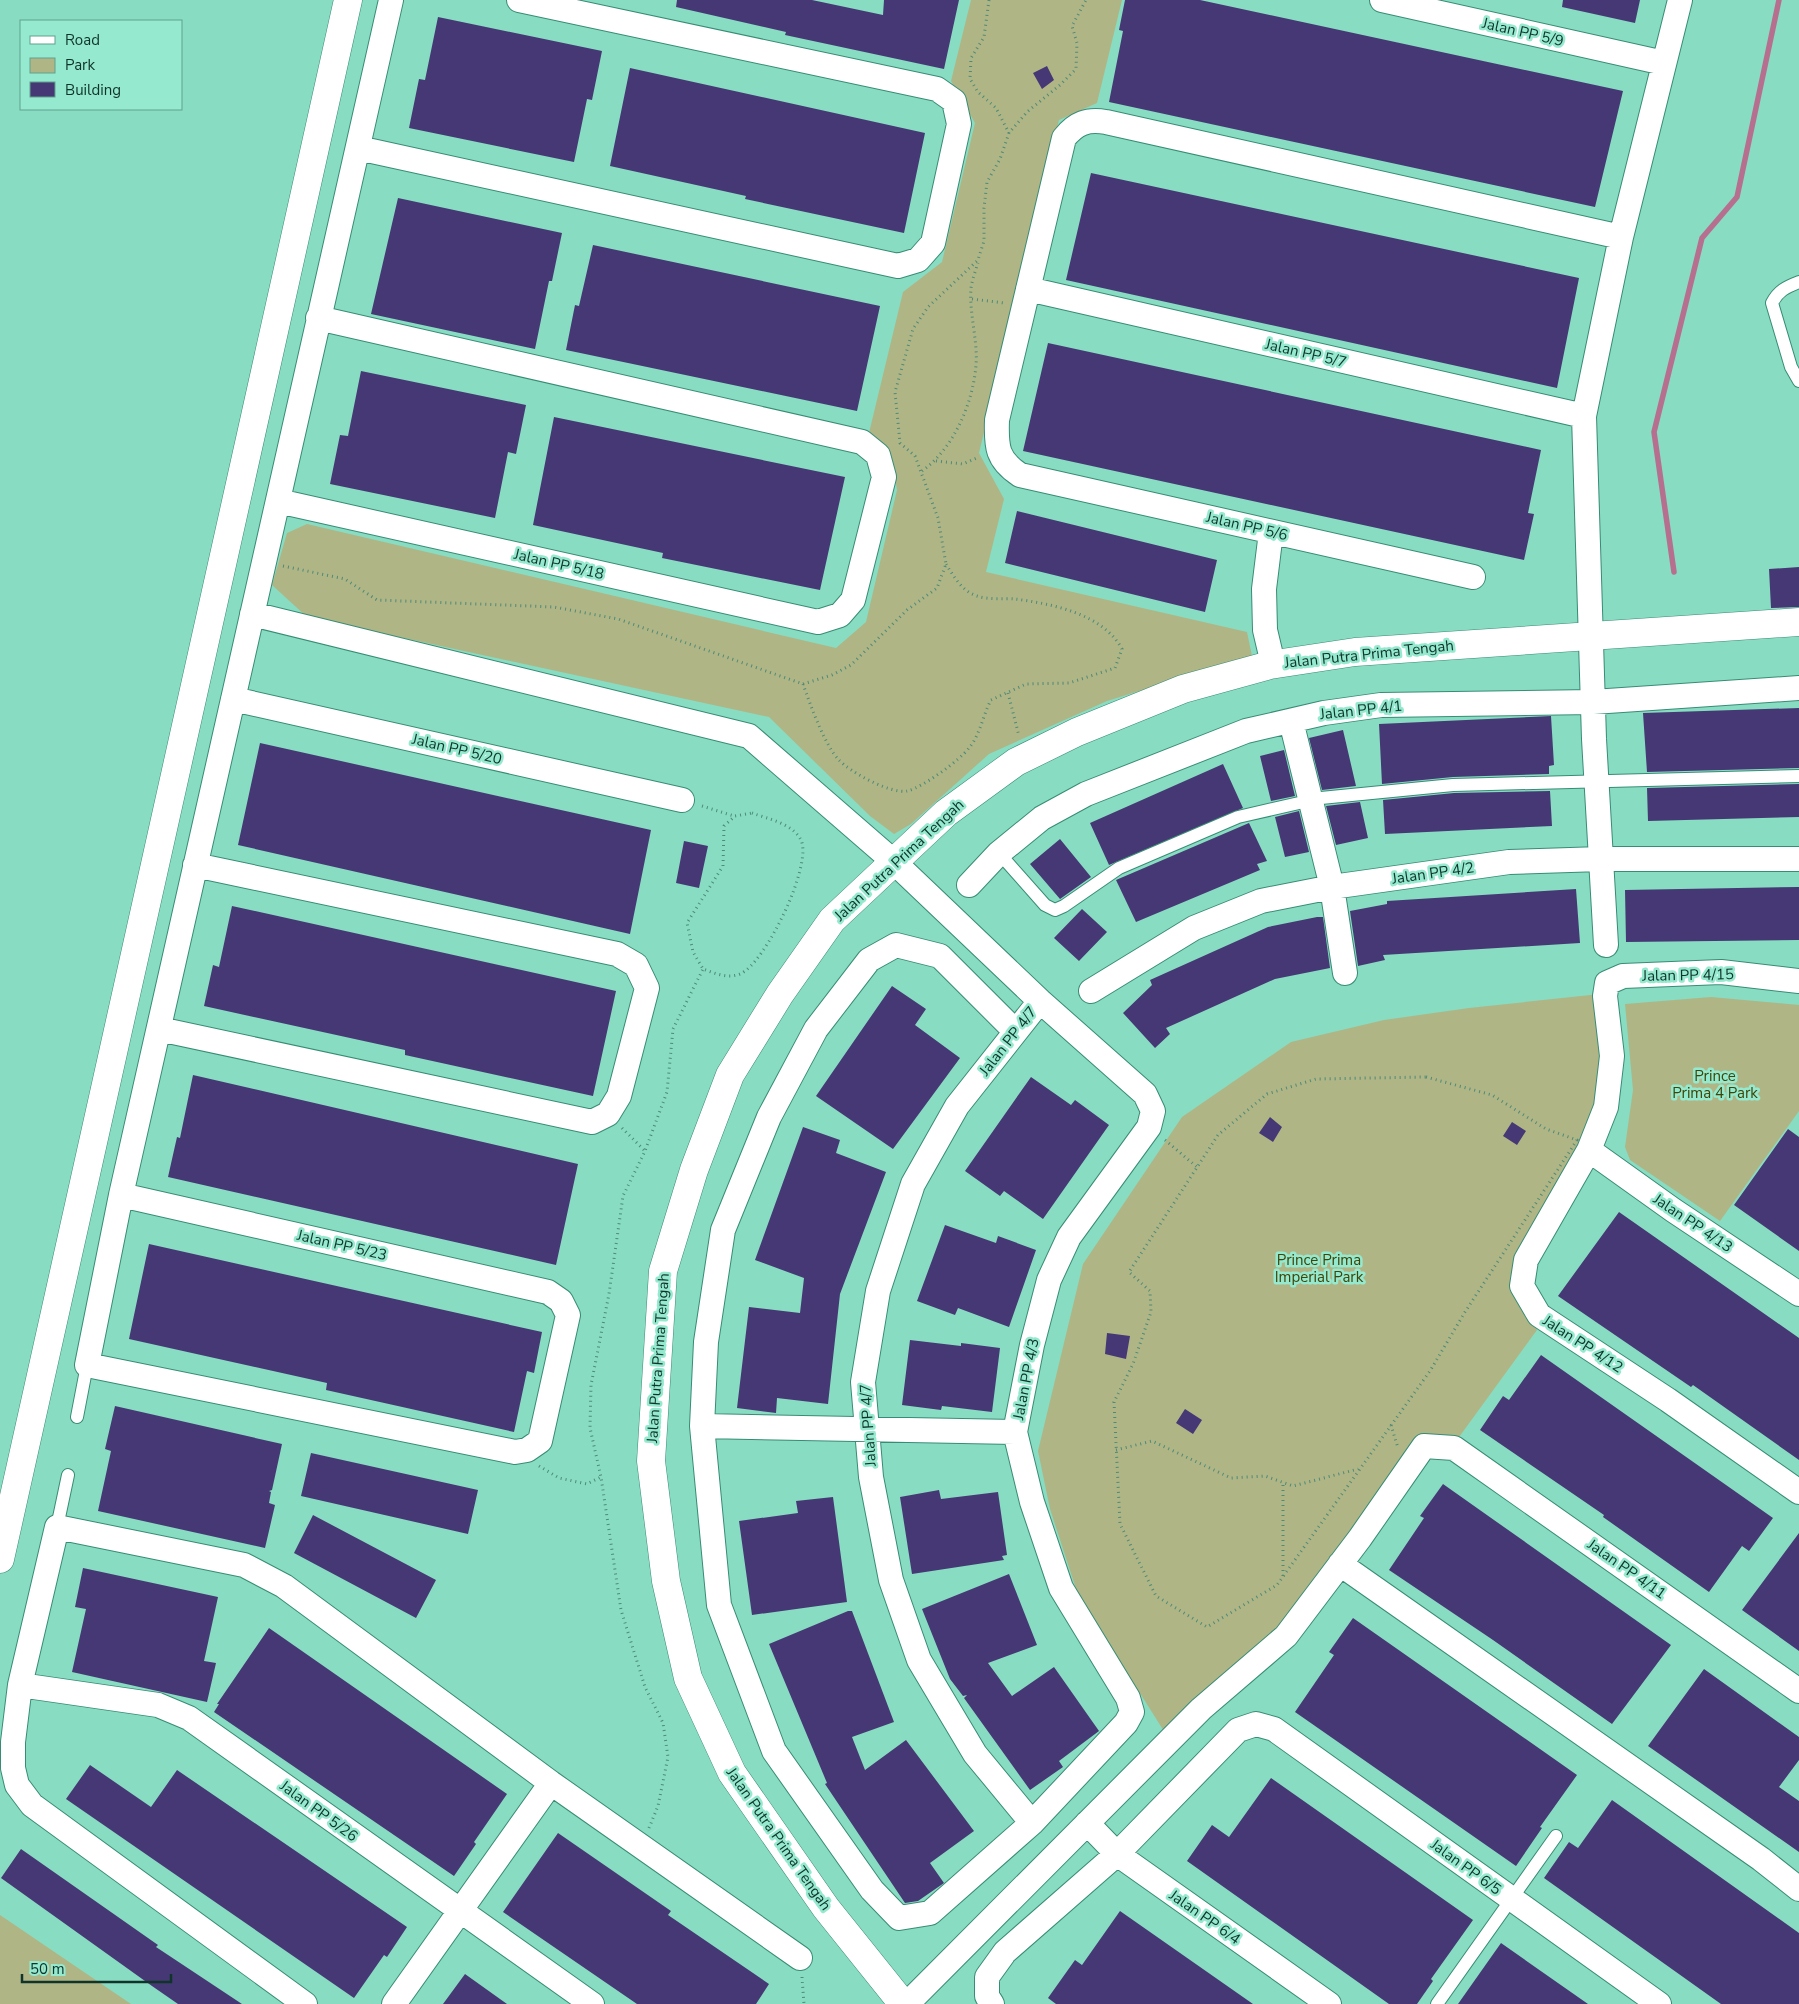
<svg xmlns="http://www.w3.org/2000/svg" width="1799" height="2004" viewBox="0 0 1799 2004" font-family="'Nunito Sans',sans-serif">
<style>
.green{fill:#b0b585}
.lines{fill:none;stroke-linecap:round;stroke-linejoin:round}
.stream{stroke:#b76f8f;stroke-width:5.5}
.building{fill:#463875}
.lane-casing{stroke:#378c75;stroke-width:14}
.street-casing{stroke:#378c75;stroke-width:26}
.secondary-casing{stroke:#378c75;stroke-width:29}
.path{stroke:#4d8a78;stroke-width:3;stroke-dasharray:1 4;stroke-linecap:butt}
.lane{stroke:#fff;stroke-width:12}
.street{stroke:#fff;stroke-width:24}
.secondary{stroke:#fff;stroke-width:28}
.labels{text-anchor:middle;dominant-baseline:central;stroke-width:5;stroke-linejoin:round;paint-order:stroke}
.street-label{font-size:15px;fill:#10342a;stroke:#95e9cf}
.park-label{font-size:15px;fill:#414406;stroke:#95e9cf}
</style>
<rect width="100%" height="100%" fill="#88dcc2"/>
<path class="green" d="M971 0H1122L1097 103 1059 120 979 453 1004 499 986 572 1247 632 1252 656 1107 701 989 754 911 824 894 834 870 816 769 717 307 617 272 585 287 533 307 524 836 648 866 622 897 490 893 465 868 437 903 292 942 262 975 123 951 81Z
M1600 994 1604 1105 1517 1293 1537 1330 1454 1444 1414 1445 1301 1608 1167 1736 1078 1595 1050 1509 1038 1451 1083 1264 1182 1117 1291 1042 1384 1020 1469 1008Z
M1711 997 1799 1005V1111L1720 1221 1630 1160 1625 1147 1633 1090 1625 1004Z
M0 1915 131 2004H0Z"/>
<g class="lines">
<path class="stream" d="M1674 572 1654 432 1702 238 1737 197 1779 0"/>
</g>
<path class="building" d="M677 0H812L883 15 884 0H959L944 69 785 35 786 32 676 7Z
M1125 0H1200L1623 91 1595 207 1109 102 1123 31 1119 30Z
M1563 0H1640L1635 23 1562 7Z
M438 17 602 51 592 100 587 99 574 162 409 128 419 79 425 80Z
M1047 66 1054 80 1042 89 1033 73Z
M630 68 925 133 904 233 745 199 746 196 610 166Z
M1091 173 1579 278 1557 388 1066 280Z
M398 198 562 233 552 281H549L535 349 371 314Z
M593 245 880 306 857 411 566 350 575 305 579 306Z
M1048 343 1541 450 1528 513 1534 514 1524 560 1023 451Z
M361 371 526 405 516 454 508 452 495 518 330 484 340 435 348 436Z
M554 417 845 477 820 590 662 558 663 553 533 525Z
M1017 511 1217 560 1205 612 1005 563Z
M1799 567V607L1771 608 1769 569Z
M1799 708V768L1647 772 1643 713Z
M1551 716 1554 765 1549 766V774L1453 777 1382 784 1379 724Z
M1343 730 1356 786 1322 790 1309 738Z
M260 743 651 830 630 934 238 845Z
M1284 750 1295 796 1271 801 1260 756Z
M1223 764 1243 808 1109 865 1090 823Z
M1799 784V817L1648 821 1647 788Z
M1550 791 1552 826 1385 834 1383 800 1454 793Z
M1360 802 1368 838 1336 845 1326 806Z
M1299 811 1309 852 1285 857 1275 817Z
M1249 823 1267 861 1257 864 1260 870 1136 922 1116 880Z
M1060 839 1091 877 1060 899 1030 864Z
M684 841 708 846 699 888 676 883Z
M1799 887V940L1626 942 1625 890Z
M1576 889 1580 943 1383 955 1385 960 1358 966 1350 911 1387 904V901Z
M232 906 616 991 593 1096 405 1055V1050L204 1006 213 965 219 967Z
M1082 909 1107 932 1079 961 1054 938Z
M1317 917H1323L1330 968 1275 979 1166 1028 1170 1034 1155 1048 1123 1013 1152 985 1150 980 1268 927Z
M892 986 926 1009 915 1025 960 1058 893 1149 816 1096Z
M193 1075 578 1164 556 1265 168 1177 177 1137 180 1138Z
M1031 1077 1071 1105 1075 1100 1109 1125 1043 1219 1004 1191 1000 1196 965 1171Z
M1270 1117 1282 1127 1273 1142 1259 1133Z
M1512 1122 1526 1131 1517 1145 1503 1136Z
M803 1127 840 1140 836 1153 886 1172 840 1294 828 1404 777 1398 776 1413 737 1408 749 1307 800 1313 804 1278 755 1260Z
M1788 1129 1799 1137V1251L1734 1205Z
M1619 1212 1799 1338V1460L1693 1385 1691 1387 1558 1296Z
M945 1225 996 1243 998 1236 1036 1250 1009 1327 958 1308 955 1315 917 1301Z
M149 1244 542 1332 534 1373 527 1371 514 1432 326 1390 327 1383 129 1339Z
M1107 1333 1130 1336 1126 1359 1105 1354Z
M910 1340 961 1346V1343L1000 1348 992 1412 942 1406 941 1410 902 1405Z
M1541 1355 1773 1518 1749 1551 1742 1546 1709 1592 1603 1517 1604 1515 1480 1430 1503 1396 1509 1400Z
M115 1406 282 1444 272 1490 269 1491 271 1492 269 1503 275 1505 265 1548 98 1511 111 1451 105 1449Z
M1185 1409 1202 1420 1193 1434 1176 1423Z
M311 1453 478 1490 468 1534 301 1496Z
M1443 1484 1671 1645 1612 1724 1493 1640 1389 1570 1424 1518 1420 1516Z
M939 1490 941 1499 998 1492 1007 1555 1002 1556 1004 1560 912 1574 900 1497Z
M833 1497 847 1602 752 1615 739 1521 798 1513 796 1501Z
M313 1515 436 1580 416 1618 294 1553Z
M1799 1533V1651L1742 1610Z
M83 1568 218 1597 204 1661 216 1663 207 1702 72 1672 86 1609 75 1607Z
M1009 1574 1037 1645 988 1663 1012 1696 1054 1667 1099 1731 1059 1761 1063 1767 1030 1790 964 1698 967 1695 963 1696 950 1679 922 1609Z
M848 1611H852L894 1722 852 1737 865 1770 906 1740 974 1831 930 1863 944 1883 918 1901 905 1903 825 1784 827 1783 769 1644Z
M1353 1618 1577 1775 1540 1827 1542 1828 1516 1866 1295 1712 1334 1655 1329 1652Z
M269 1628 507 1794 474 1842 476 1844 454 1876 214 1712 219 1704H217Z
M1704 1669 1799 1737V1760L1779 1787 1799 1801V1852L1648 1746Z
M90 1765 151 1807 177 1770 407 1927 387 1957 384 1955 354 1998 66 1799Z
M1271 1778 1473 1920 1431 1979 1433 1981 1417 2004H1389L1187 1861 1212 1825 1229 1837Z
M1612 1800 1799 1933V2004H1721L1544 1878 1569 1842 1578 1848Z
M558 1833 671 1911 668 1915 769 1984 756 2004H637L503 1912Z
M21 1849 158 1945 156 1947 242 2004H178L152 1986 1 1878Z
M1120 1911 1253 2004H1056L1048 1998 1075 1960 1082 1965Z
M1501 1943 1588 2004H1458Z
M465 1974 507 2004H443Z"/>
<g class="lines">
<defs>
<path id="lane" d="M1799 282C1786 287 1778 291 1772 303L1791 367 1799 381
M999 853 1045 905 1055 910 1064 906 1119 868 1238 817 1321 798 1453 785 1799 776
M77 1417 87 1365
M57 1527 68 1475
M1437 2004 1556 1836"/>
<path id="street" d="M1382 0 1664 63
M358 148 898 266 918 260 933 243 959 124 954 101 937 89 519 0
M1028 289 1584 416
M278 501 818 622 840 615 853 600 884 477 878 455 862 442 318 318
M1271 532 1264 589 1265 630 1273 664
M1473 577 1020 475C997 460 996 447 997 420L1064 138C1076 123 1087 119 1106 122L1621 237
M252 614 749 736 893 861 1040 1001 1145 1094 1153 1111 1149 1127 1069 1237 1049 1280 1032 1345 1015 1432 1032 1502 1061 1588 1128 1698 1132 1712 1126 1723 1032 1823 930 1913 899 1918 872 1890 774 1751 719 1605 702 1426 706 1342 723 1230 769 1117 816 1029 869 960 896 945 940 956 1015 1031
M233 699 682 800
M1291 721 1332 887 1345 973
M969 885 999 853 1042 818 1086 794 1246 731 1324 713 1381 705 1593 702 1799 688
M1606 945 1594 739 1584 416 1621 237 1680 0
M1799 981 1721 972 1623 976 1607 983 1605 996 1612 1056 1606 1107 1589 1150 1526 1260 1522 1286 1539 1315 1668 1400 1799 1492
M1091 991 1194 928 1261 901 1332 887 1509 862 1601 859H1799
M159 1029 592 1122 608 1114 619 1096 647 988 636 965 617 954 195 865
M1589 1150 1673 1210 1799 1294
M121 1195 548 1292 561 1301 568 1315 540 1441 527 1450 515 1452 87 1365 121 1195 391 0
M702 1426 1015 1432
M1340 1564 1761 1859 1799 1889
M20 1685 158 1705 189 1718 592 2004
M1032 1823 975 1754 919 1660 891 1580 871 1477 863 1382 878 1291 913 1184 957 1106 1040 1001
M1087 1823 1117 1854 1329 2004
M305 2004 32 1805 17 1785 13 1768V1742L20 1685 57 1527 244 1565 284 1586 551 1783 800 1958
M394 2004 551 1783
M907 2004 1201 1709 1286 1636 1360 1538 1424 1446 1454 1448 1799 1691
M992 2004 987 1996V1977L1005 1952 1117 1854 1238 1730 1256 1724 1274 1729 1659 2004"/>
<path id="secondary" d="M0 1559 348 0
M903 2004 826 1908 732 1773 688 1678 666 1581 651 1461 663 1271 694 1170 730 1075 780 994 832 920 946 813 1016 762 1077 732 1183 689 1270 665 1355 652 1799 622"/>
</defs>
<use href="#lane" class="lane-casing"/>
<use href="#street" class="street-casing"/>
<use href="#secondary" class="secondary-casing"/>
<path class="path" d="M989 0 984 37 971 58 970 79 978 92 996 108 1009 133
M972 299 1004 303
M936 461 963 464 979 457
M922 471C953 449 973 404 976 365 978 340 969 314 971 288 972 280 976 270 978 262
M283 566 345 579 377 600 554 607 618 619 803 684 832 675 851 665 907 610 937 588 946 564 938 518 915 456 900 443 895 392 913 329 928 307 978 260 984 241V208L987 182 1000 159 1009 133 1027 112 1060 85 1076 69 1077 43 1072 26 1086 0
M803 684C810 704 825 746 839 760 850 772 890 794 907 791 922 788 960 760 969 748 980 735 983 715 991 700L1026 684 1069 683 1115 668 1122 649C1103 614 1053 604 1015 599 1004 598 988 600 977 596 962 591 954 577 946 564
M1008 693 1019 736
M702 806 734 816
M752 813C768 819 792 823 801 840 813 865 765 964 740 974 727 979 714 973 703 969L693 952 687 923 723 866 724 826 735 816Z
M1426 1077 1492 1095 1546 1129 1577 1140 1465 1312 1430 1371 1277 1585 1207 1627 1156 1596 1120 1524 1114 1402 1133 1364 1151 1312 1150 1291 1129 1272 1218 1135 1267 1094 1316 1079Z
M622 1128 645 1151
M1165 1140 1197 1167
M1391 1425 1398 1448
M1116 1450 1152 1441 1231 1478 1265 1476 1293 1486 1358 1469
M539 1466 559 1478 587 1484 601 1477
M1283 1576V1482
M649 1828 658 1806 668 1757 663 1723 645 1687 621 1610 601 1477 590 1428 591 1385 609 1294 623 1196 645 1151 667 1092 673 1029 703 969
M802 1977 804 2004"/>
<use href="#lane" class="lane"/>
<use href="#street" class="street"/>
<use href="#secondary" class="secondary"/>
</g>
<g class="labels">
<g class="street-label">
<text transform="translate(1523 32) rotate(13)">Jalan PP 5/9</text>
<text transform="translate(1306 353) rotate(13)">Jalan PP 5/7</text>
<text transform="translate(1247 526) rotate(13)">Jalan PP 5/6</text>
<text transform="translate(559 564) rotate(13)">Jalan PP 5/18</text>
<text transform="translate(1369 654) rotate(-6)">Jalan Putra Prima Tengah</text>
<text transform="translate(1361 710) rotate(-6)">Jalan PP 4/1</text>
<text transform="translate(457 749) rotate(13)">Jalan PP 5/20</text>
<text transform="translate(899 860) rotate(-43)">Jalan Putra Prima Tengah</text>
<text transform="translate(1433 873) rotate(-8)">Jalan PP 4/2</text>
<text transform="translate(1688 975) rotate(-1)">Jalan PP 4/15</text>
<text transform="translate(1008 1041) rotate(-52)">Jalan PP 4/7</text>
<text transform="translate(1693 1223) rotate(34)">Jalan PP 4/13</text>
<text transform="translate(342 1245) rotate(13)">Jalan PP 5/23</text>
<text transform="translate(1583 1344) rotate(33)">Jalan PP 4/12</text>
<text transform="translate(658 1358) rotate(-86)">Jalan Putra Prima Tengah</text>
<text transform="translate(1026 1379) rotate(-79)">Jalan PP 4/3</text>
<text transform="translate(868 1425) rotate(-94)">Jalan PP 4/7</text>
<text transform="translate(1627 1569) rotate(35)">Jalan PP 4/11</text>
<text transform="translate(319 1811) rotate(36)">Jalan PP 5/26</text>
<text transform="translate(779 1839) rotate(55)">Jalan Putra Prima Tengah</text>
<text transform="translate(1466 1867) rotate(36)">Jalan PP 6/5</text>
<text transform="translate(1205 1917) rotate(35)">Jalan PP 6/4</text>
</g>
<g class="park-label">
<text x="1715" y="1076">Prince<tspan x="1715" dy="17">Prima 4 Park</tspan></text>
<text x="1319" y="1260">Prince Prima<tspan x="1319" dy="17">Imperial Park</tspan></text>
</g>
</g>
<rect x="20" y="20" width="162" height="90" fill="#95e9cf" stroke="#60a18d"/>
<rect x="30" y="36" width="25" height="8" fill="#ffffff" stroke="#60a18d"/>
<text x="65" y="45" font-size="15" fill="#10342a">Road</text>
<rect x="30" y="58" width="25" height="15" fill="#b0b585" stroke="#60a18d"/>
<text x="65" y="70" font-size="15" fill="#10342a">Park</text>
<rect x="30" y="82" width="25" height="15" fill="#463875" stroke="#60a18d"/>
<text x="65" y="95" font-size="15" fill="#10342a">Building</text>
<path d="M22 1974v8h149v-8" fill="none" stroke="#10342a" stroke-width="2.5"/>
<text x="30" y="1974" font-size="15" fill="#10342a" stroke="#95e9cf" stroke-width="4" paint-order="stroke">50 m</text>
</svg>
